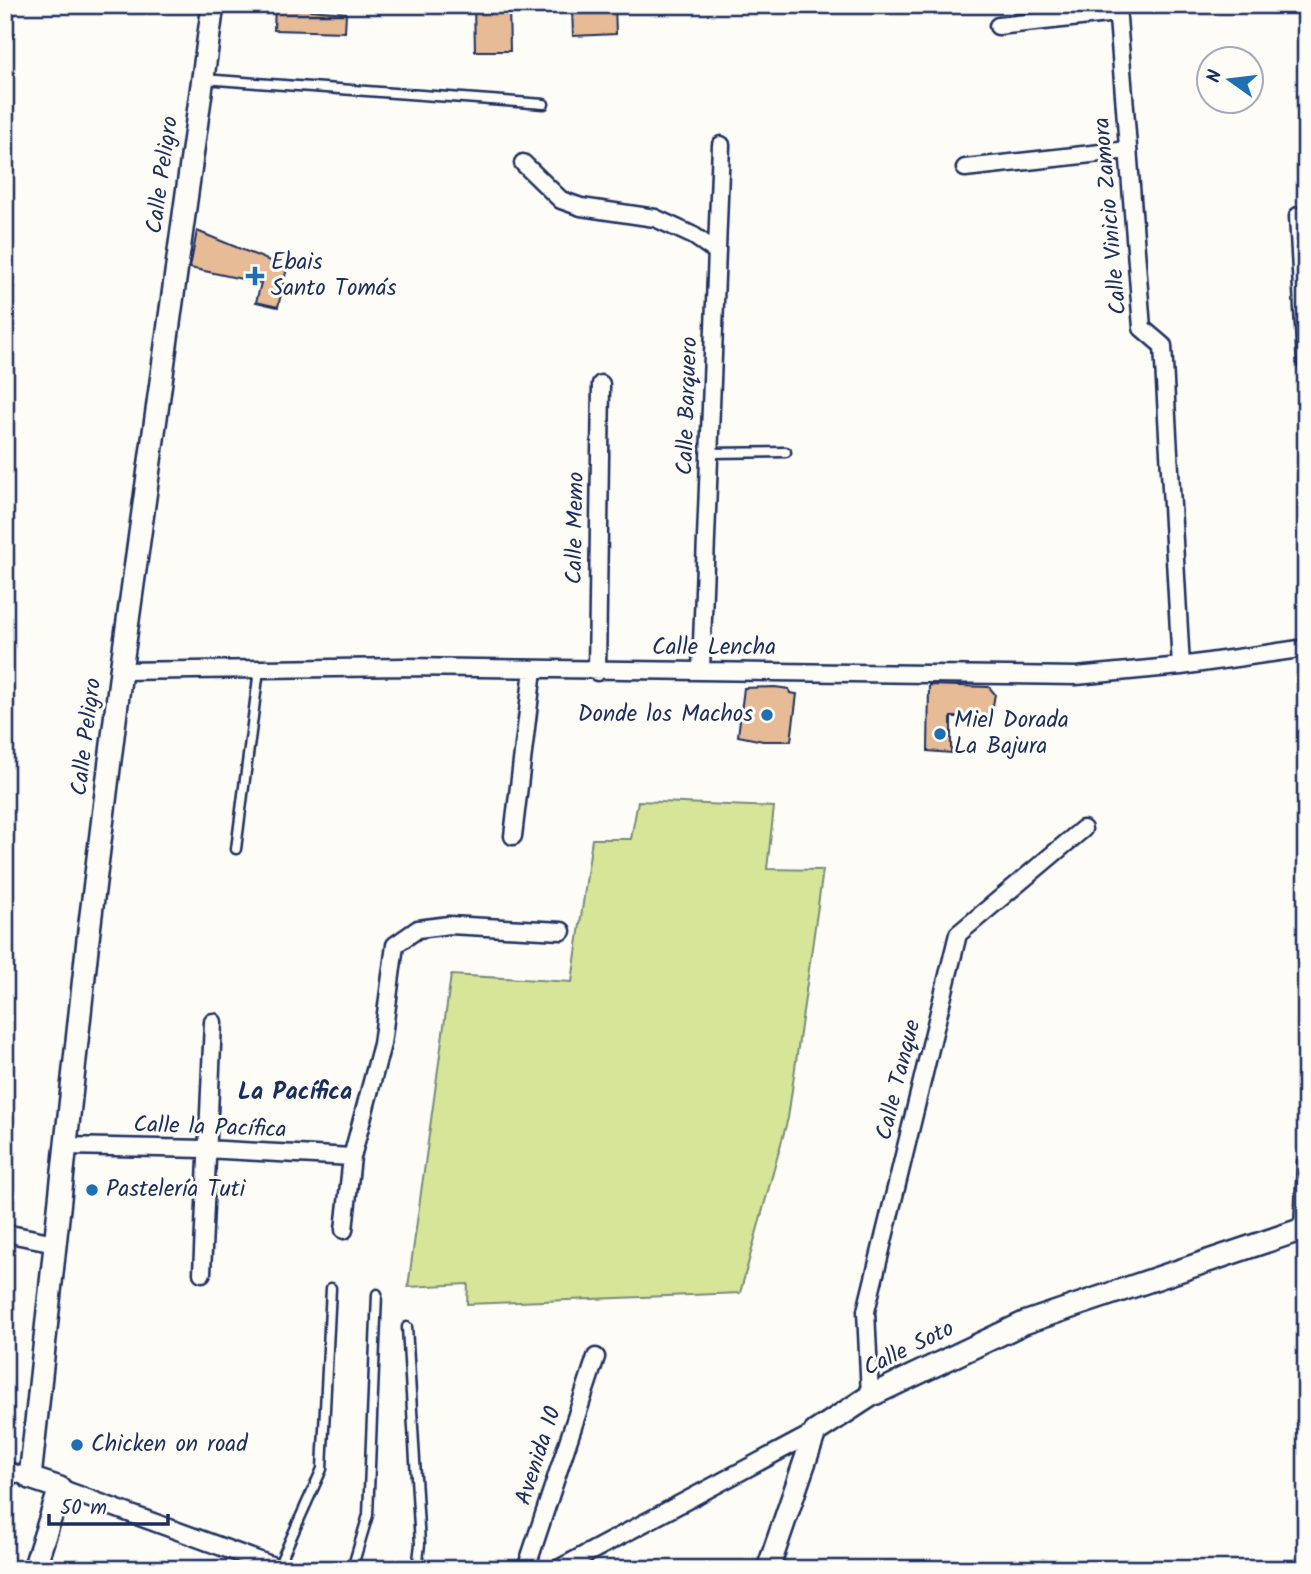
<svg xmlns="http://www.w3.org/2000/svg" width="1311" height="1574" viewBox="0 0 1311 1574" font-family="Kalam,sans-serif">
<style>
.green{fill:#d6e598;stroke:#788a7b;stroke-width:2}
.building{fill:#e6bb96;stroke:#1b2f5e;stroke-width:2}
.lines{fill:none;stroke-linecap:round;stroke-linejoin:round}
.lane-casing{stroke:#1b2f5e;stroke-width:13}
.street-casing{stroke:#1b2f5e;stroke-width:21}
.secondary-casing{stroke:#1b2f5e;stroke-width:26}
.lane{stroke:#fdfcf7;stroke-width:8}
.street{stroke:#fdfcf7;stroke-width:16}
.secondary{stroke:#fdfcf7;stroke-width:21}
.poi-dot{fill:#1f6fb2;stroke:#fdfcf7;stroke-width:2.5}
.labels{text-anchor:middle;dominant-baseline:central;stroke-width:6;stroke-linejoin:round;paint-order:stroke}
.street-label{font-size:23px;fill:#1b2f5e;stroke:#fdfcf7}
.poi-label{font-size:23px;fill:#1b2f5e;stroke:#fdfcf7;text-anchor:start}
.neighbourhood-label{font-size:24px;font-weight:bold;fill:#1b2f5e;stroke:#fdfcf7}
</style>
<rect width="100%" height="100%" fill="#fdfcf7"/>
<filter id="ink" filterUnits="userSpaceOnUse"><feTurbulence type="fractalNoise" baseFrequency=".0143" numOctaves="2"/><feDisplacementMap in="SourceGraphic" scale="14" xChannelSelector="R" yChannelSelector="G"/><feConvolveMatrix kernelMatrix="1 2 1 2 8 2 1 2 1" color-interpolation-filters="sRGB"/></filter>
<g filter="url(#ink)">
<path class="green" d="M638 801 774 807 767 869 823 870 788 1118 740 1293 467 1304 468 1284 408 1287 451 975 572 982 592 839H631Z"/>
<path class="building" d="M275 5H309V10L346 13 345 32 274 30Z
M474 5H509L510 51H475Z
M572 5H615L616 34 573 36Z
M197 231 287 268 278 307 256 302 261 283 190 268Z
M929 685 989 687 995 694 991 717H951V753L928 751Z
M775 687 789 689 790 693 797 694 791 741H763L738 736 744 688Z"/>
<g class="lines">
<defs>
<path id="lane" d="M203 79 544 104
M709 453 786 452
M236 849 259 670
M407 1327 420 1544 417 1569
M278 1567 322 1469 331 1288
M352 1569 368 1515 377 1294"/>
<path id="street" d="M1117 5 1142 328 1163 346 1181 666
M998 26 1117 13
M523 163 561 200 581 207 655 218 694 236 717 252
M965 168 1128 150
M1298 216 1306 363
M701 669 721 145
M121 671 404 667 1076 676 1181 666 1306 648
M597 672 601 384
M513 836 533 670
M66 1146 205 1149 352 1157
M1303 1229 1306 1163
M344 1230 352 1157 382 1044 395 945 418 929 449 925 562 931
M5 1233 55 1243
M202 1273 213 1022
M870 1396 866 1311 958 934 1083 829
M5 1470 30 1478
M60 1488 282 1569
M526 1569 596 1357
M558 1569 815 1432"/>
<path id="secondary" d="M34 1569 60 1488 30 1478 88 939 121 671 213 5
M768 1569 815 1432 870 1396 1024 1323 1306 1228"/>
</defs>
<use href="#lane" class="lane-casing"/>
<use href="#street" class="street-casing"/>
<use href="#secondary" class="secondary-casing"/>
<use href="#lane" class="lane"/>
<use href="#street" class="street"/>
<use href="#secondary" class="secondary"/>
</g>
</g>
<g class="poi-dot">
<path d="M251.5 265.5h7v7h7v7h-7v7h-7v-7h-7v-7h7z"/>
<circle cx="767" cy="715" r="7"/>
<circle cx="940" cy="734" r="7"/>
<circle cx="92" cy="1190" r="7"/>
<circle cx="77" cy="1445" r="7"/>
</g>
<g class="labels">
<g class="street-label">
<text transform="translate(163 175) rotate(-82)">Calle Peligro</text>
<text transform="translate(1111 216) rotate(-95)">Calle Vinicio Zamora</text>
<text transform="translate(688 406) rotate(-88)">Calle Barquero</text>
<text transform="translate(576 528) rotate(-89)">Calle Memo</text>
<text x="714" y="648">Calle Lencha</text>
<text transform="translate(87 737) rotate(-83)">Calle Peligro</text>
<text transform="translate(899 1080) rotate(-76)">Calle Tanque</text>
<text transform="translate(210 1128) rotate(2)">Calle la Pacífica</text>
<text transform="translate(909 1349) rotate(-26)">Calle Soto</text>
<text transform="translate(539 1456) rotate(-72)">Avenida 10</text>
</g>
<g class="poi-label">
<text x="271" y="263">Ebais<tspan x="271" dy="26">Santo Tomás</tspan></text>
<text x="753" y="715" text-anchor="end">Donde los Machos</text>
<text x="954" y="721">Miel Dorada<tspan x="954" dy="26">La Bajura</tspan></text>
<text x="106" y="1190">Pastelería Tuti</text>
<text x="91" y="1445">Chicken on road</text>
</g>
<g class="neighbourhood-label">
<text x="295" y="1092">La Pacífica</text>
</g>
</g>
<rect width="1311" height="1574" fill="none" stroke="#fdfcf7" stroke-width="28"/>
<rect x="14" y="14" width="1283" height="1546" fill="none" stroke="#1b2f5e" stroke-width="2.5" filter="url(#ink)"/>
<g transform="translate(1230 80) rotate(284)"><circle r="33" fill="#fdfcf7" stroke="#a3aaba" stroke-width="2"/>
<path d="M0-5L12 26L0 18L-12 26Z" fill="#1f6fb2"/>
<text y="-10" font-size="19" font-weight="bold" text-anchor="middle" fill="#1b2f5e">N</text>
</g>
<path d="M49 1514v10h119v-10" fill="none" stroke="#1b2f5e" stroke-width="3.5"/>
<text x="60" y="1514" font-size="21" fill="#1b2f5e" stroke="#fdfcf7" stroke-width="5" paint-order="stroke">50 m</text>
</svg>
